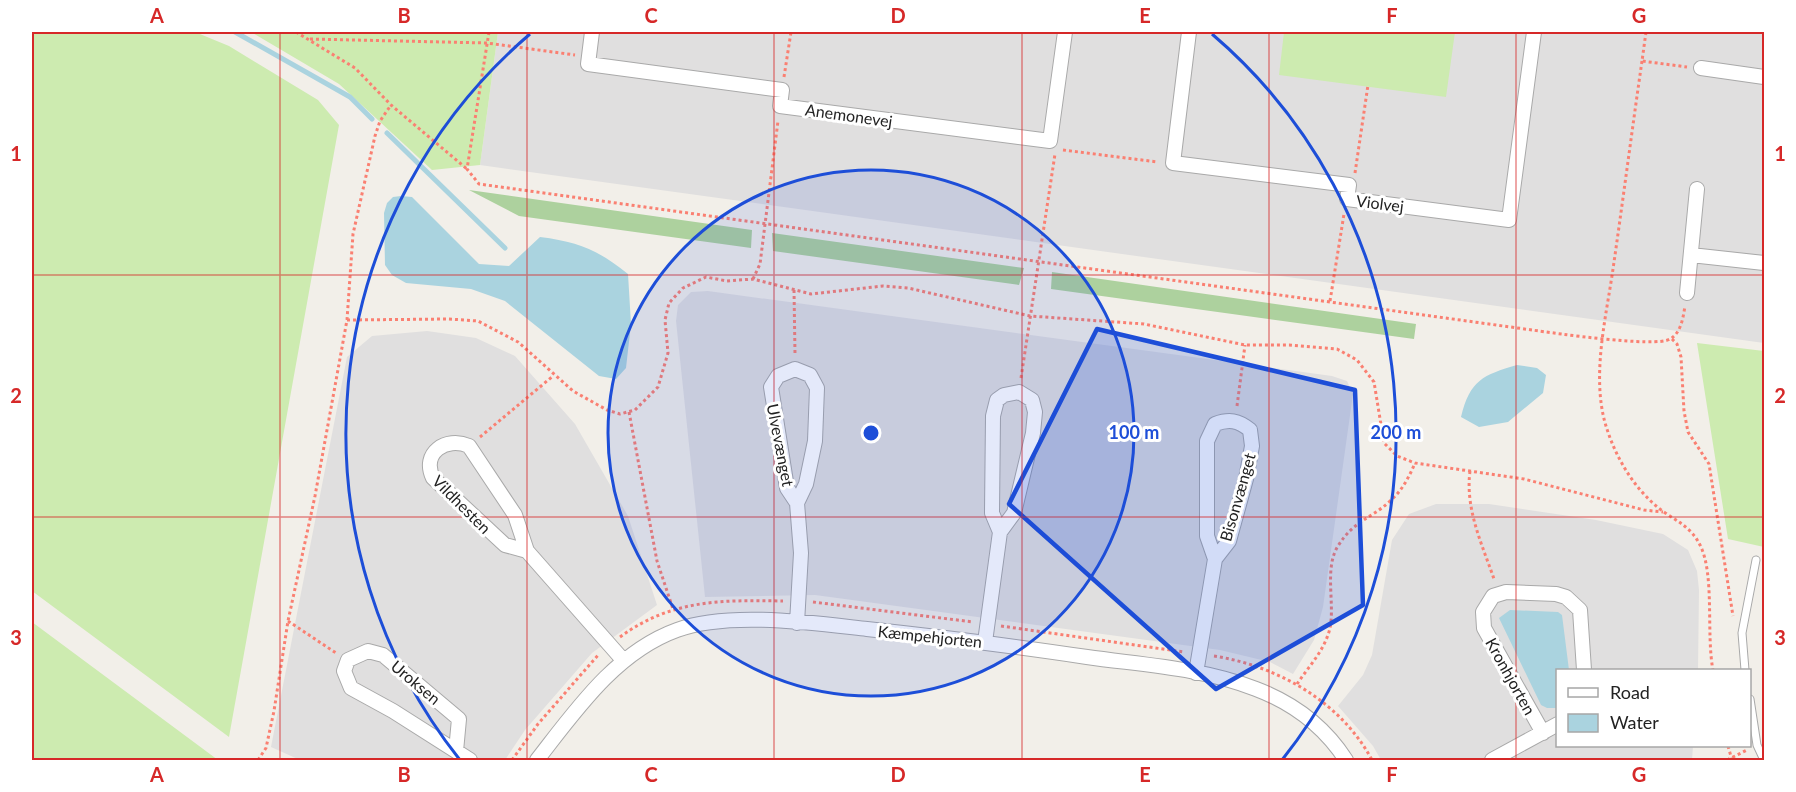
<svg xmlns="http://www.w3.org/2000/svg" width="1796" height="792" viewBox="0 0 1796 792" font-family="Lato,sans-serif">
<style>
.residential{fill:#e0dfdf}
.grass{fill:#cdebb0}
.forest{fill:#add19e}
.water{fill:#aad3df}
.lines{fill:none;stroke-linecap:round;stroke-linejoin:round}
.stream{stroke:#aad3df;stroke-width:5}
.service-casing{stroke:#a9a9a9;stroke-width:9}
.minor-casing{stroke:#a9a9a9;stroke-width:16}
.path{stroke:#fa8072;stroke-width:3;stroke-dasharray:3 3;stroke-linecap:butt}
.service{stroke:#fff;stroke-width:7}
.minor{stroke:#fff;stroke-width:14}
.marked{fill:#1d4ed8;fill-opacity:0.2;stroke:#1d4ed8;stroke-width:4.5;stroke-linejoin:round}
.grid{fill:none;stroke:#d62828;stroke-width:1.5;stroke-opacity:0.55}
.ring{fill:none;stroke:#1d4ed8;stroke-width:3}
.labels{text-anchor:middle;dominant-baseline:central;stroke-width:6;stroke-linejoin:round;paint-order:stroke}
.street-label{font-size:16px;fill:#222;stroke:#fff}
.centre{fill:#1d4ed8;stroke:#fff;stroke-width:3}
.ring-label{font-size:18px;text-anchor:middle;font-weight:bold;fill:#1d4ed8;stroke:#fff;stroke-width:6;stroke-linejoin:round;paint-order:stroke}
.neatline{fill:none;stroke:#d62828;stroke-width:2}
.grid-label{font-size:20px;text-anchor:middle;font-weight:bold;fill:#d62828}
</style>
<rect width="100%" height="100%" fill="#f2efe9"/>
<path class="residential" d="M498 32H1764V343L480 165Z
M708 291 1332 376 1347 381 1353 394 1323 607 1314 640 1293 674 1270 662 1220 650 815 595 705 597 676 321 678 305 691 292Z
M427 331 476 338 515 356 575 424 628 516 657 605 592 653 525 730 505 760H300L271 747 347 357 372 336Z
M1436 504H1489L1596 520 1663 534 1688 550 1697 571 1699 590 1698 670H1558V746H1693L1692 760H1381L1373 746 1338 706 1363 675 1372 655 1392 540 1409 514Z"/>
<path class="grass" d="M32 32H195L229 46 318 100 339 125 229 737 32 591Z
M251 32H498L480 165 432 170 339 84Z
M1284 32H1455L1446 97 1279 75Z
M1697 343 1764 351V547L1728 539Z
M32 622 218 760H32Z"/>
<path class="forest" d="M469 190 752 230 751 248 519 216Z
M772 233 1024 268 1019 285 773 251Z
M1052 272 1416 324 1414 339 1051 289Z"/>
<path class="water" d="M401 196 412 197 479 264 509 266 540 237C579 242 598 250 628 274L631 324 626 368 616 379 599 376 505 301 471 289 406 283 392 275 385 265 384 213 387 203 393 197Z
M1517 365 1537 368 1546 375 1543 393 1508 422 1479 427 1461 417C1470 380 1483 375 1517 365Z
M1510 610 1558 612 1562 615 1569 670H1558L1557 708H1547L1541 705 1499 618Z"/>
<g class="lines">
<path class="stream" d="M235 32 350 97 372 119
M387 133 505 248"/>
<defs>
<path id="service" d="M1745 670 1742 633 1756 560
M1750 699 1757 745 1764 760"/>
<path id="minor" d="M592 32 588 64 782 90 780 106 1050 141 1065 32
M1189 32 1173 163 1349 185 1347 199 1509 220 1534 32
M1701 68 1764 77
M1691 255 1764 263
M1687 293 1697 189
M797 503 787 488 771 387 778 376 795 369 810 375 817 388 815 441 806 484 797 503 801 553 797 623
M527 551 505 545 433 478C421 453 446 436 469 446L515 515 527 551 623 660
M985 642 1000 532 1014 513 1033 433 1035 412 1032 400 1019 392 1004 395 997 400 993 416 992 513 1000 532
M1196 673 1215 559 1229 541 1246 479 1252 446 1250 430C1238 420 1229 419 1215 424L1207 441V536L1215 559
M1543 733 1484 628 1483 612 1493 596 1506 592 1556 594 1566 597 1580 610 1584 670
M456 751 459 719 383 655 368 651 348 660 344 671 351 688 393 711 470 760
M537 760C576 710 616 652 677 630 728 611 813 623 867 629 940 637 1014 646 1087 657 1143 665 1203 668 1256 689 1293 703 1324 726 1346 760
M1492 760 1558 724"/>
</defs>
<use href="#service" class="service-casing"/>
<use href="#minor" class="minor-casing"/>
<path class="path" d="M296 32 355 68 391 105 467 169
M489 32 467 169 479 184 1532 330C1554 333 1656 348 1670 339 1681 333 1683 318 1685 306
M1646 32 1642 61 1687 67
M310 39 487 43 575 55
M1642 61C1632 130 1623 200 1613 269 1606 318 1591 377 1606 426 1616 459 1636 492 1664 512 1678 522 1691 527 1700 545 1715 574 1706 635 1713 670
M784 77 791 32
M1063 150 1158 162
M1355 173 1368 85
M753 279 760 264 778 121
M794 290 795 354
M1330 301 1344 214
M347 320 449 319 478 321 518 342 573 391 607 410 620 414 635 410 658 387 668 353 665 320 669 303 683 288 706 277 727 281 753 279 811 294 883 286 908 288 1030 316 1144 324 1245 345H1289L1337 349 1357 360 1374 382 1384 443 1397 456 1415 463 1524 479 1644 510 1663 512
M1672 339 1677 344 1681 357 1684 411 1688 432 1709 464 1733 616
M1021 378 1055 154
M1237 406 1245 345
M629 412 657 561 673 609
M480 437 553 376
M1470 471C1465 509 1482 544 1494 579
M813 602 973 622
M288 621 336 653
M1001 626 1184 652
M620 637C672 599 722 600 783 601
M1214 656C1278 666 1341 702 1372 760
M1297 684C1309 666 1325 650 1330 628 1335 603 1324 568 1338 546 1354 520 1371 519 1390 501 1402 491 1409 477 1415 463
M1728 746 1732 760
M258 760 266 748 274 711 288 621 315 496 347 320 353 234 375 136 380 121 391 105
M512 760 538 724 599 654
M1727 760 1747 750"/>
<use href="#service" class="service"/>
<use href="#minor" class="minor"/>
</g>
<path class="marked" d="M1097 329 1355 390 1363 605 1216 689 1009 504Z"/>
<path class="grid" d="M280 32V760M527 32V760M774 32V760M1022 32V760M1269 32V760M1516 32V760M32 275H1764M32 517H1764"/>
<circle cx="871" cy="433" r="263" fill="#1d4ed8" fill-opacity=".12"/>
<g class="ring">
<circle cx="871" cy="433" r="263"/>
<path d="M460 760A525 525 0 0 1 530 34M1212 34A525 525 0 0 1 1282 760"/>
</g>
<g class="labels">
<g class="street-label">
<text transform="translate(849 115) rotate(8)">Anemonevej</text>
<text transform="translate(1380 203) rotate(7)">Violvej</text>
<text transform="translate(781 445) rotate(79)">Ulvevænget</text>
<text transform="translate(1237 497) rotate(-74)">Bisonvænget</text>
<text transform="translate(462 504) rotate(45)">Vildhesten</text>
<text transform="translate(930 636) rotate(6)">Kæmpehjorten</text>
<text transform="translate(1511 676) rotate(61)">Kronhjorten</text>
<text transform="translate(416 682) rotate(40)">Uroksen</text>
</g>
</g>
<circle cx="871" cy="433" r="9" class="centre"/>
<g class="ring-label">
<text x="1134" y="439">100 m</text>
<text x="1396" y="439">200 m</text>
</g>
<rect width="1796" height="792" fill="none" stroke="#ffffff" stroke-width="66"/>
<rect x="1556" y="669" width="195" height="78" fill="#ffffff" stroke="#a7a7a7" stroke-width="1.5"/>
<rect x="1568" y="688" width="30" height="9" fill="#ffffff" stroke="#a7a7a7" stroke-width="1.5"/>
<text x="1610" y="699" font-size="18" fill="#222222">Road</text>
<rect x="1568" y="714" width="30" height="18" fill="#aad3df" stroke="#a7a7a7" stroke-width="1.5"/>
<text x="1610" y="729" font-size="18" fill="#222222">Water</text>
<rect x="33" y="33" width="1730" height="726" class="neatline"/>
<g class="grid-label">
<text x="157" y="23">A</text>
<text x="404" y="23">B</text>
<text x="651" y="23">C</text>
<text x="898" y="23">D</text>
<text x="1145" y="23">E</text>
<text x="1392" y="23">F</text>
<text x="1639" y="23">G</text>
<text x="16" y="161">1</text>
<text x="1780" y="161">1</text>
<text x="16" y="403">2</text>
<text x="1780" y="403">2</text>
<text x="16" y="645">3</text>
<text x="1780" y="645">3</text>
<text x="157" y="782">A</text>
<text x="404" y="782">B</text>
<text x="651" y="782">C</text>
<text x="898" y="782">D</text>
<text x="1145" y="782">E</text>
<text x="1392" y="782">F</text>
<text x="1639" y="782">G</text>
</g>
</svg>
